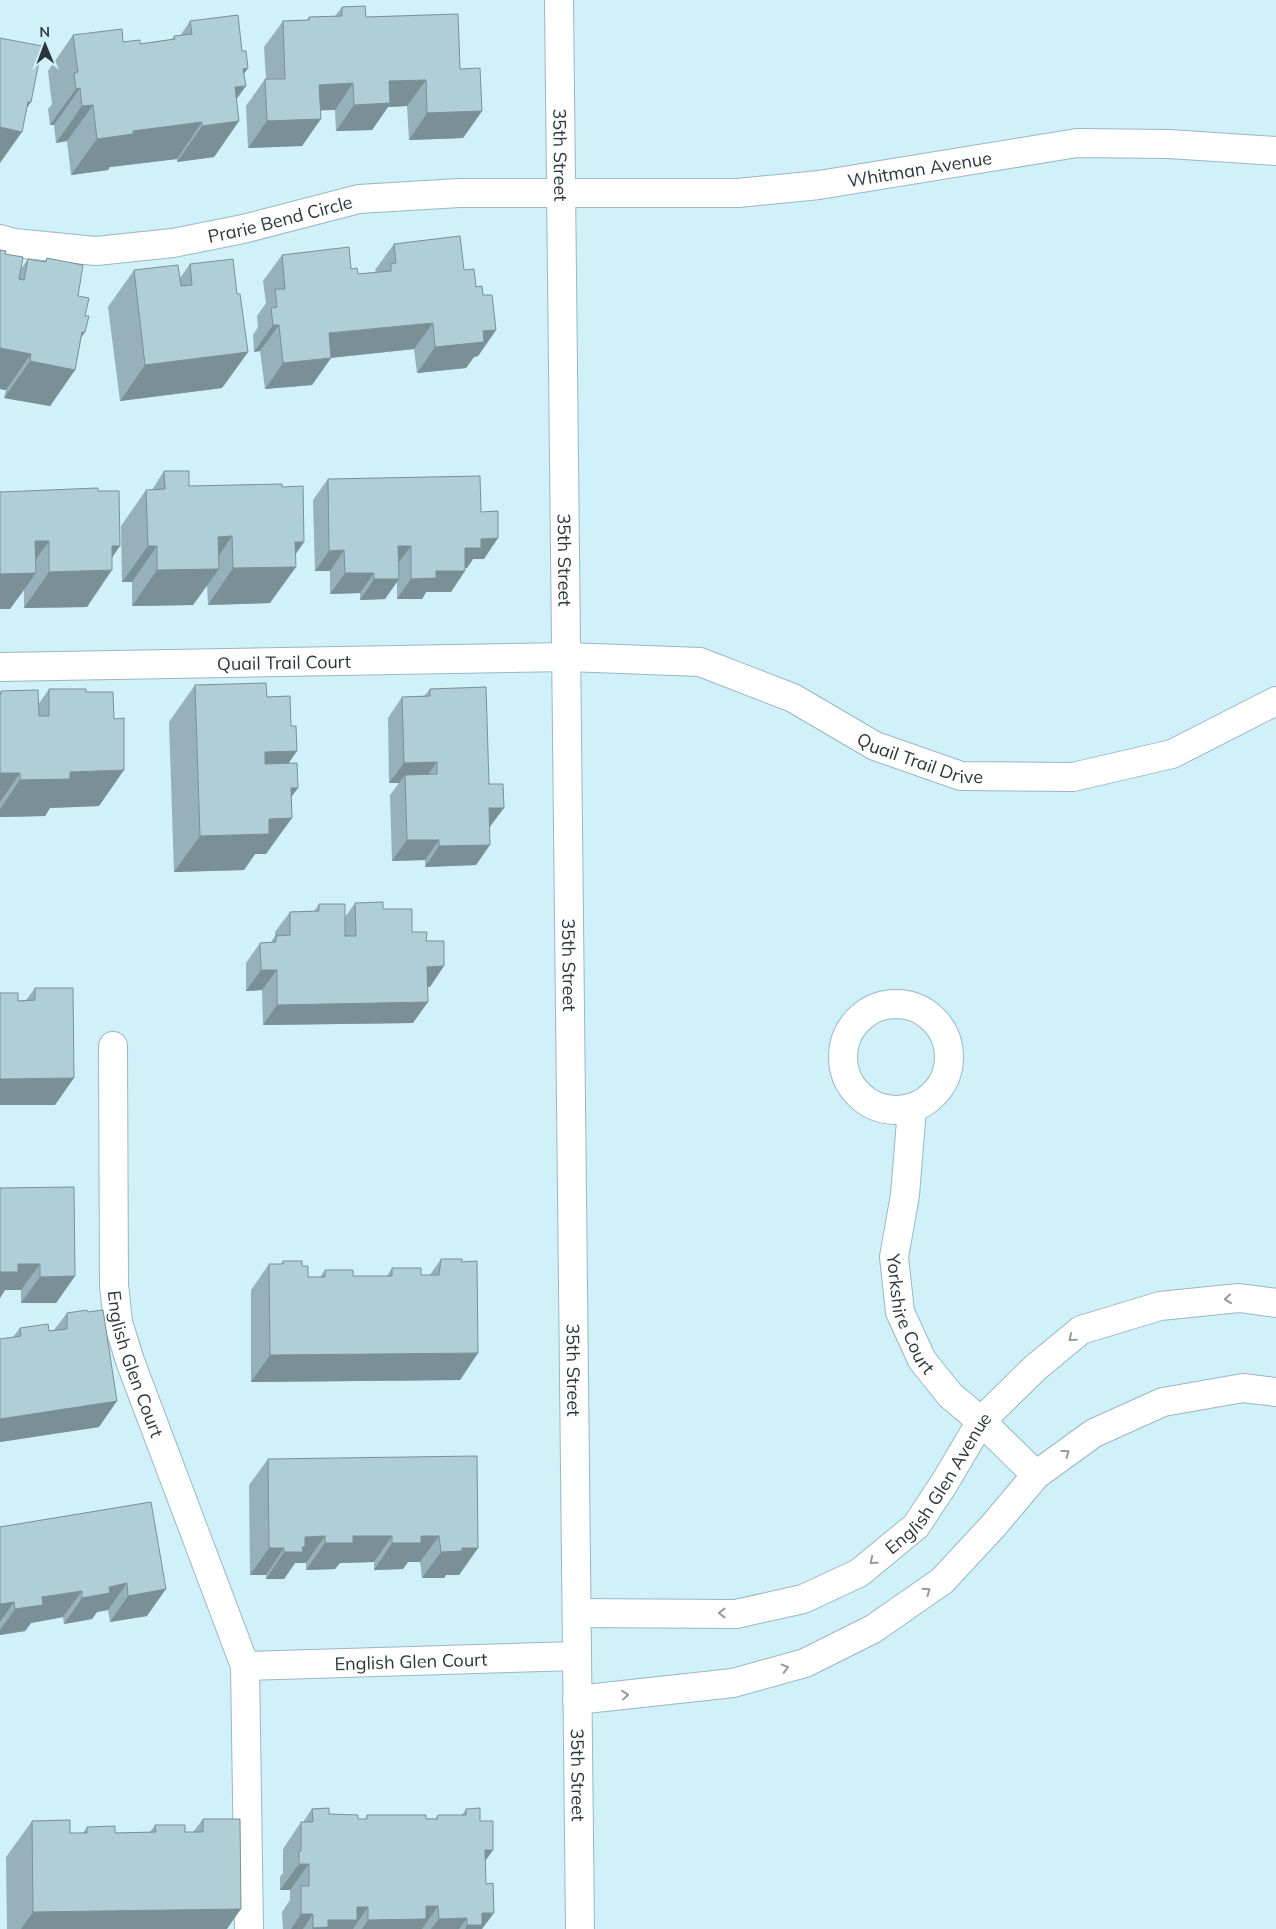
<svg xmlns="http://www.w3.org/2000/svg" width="1276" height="1929" viewBox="0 0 1276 1929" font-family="Mulish,sans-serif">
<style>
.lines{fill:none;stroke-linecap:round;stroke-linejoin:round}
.street-casing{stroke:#99b8c1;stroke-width:30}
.secondary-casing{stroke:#99b8c1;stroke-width:30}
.street{stroke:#fff;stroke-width:28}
.secondary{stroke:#fff;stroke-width:28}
.wall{fill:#96b1b9}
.shaded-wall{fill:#7a9096}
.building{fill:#afced7;stroke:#7a9096}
.oneway{stroke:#959b9d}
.labels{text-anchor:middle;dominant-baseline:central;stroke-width:4;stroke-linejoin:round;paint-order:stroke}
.street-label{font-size:18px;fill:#2b373b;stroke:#d0f0fa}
</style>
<rect width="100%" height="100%" fill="#d0f0fa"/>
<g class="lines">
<defs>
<g id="street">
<path id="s1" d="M0 239 14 243 96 251 173 243 243 229 359 199 459 193H738L819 185 1077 143 1169 144 1276 151"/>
<path id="s2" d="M0 667 568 657 700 662 793 698 875 746 961 776 1073 777 1172 754 1276 701"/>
<circle cx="896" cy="1057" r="53"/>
<path id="s3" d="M113 1046 114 1285 118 1322 130 1361 245 1666 249 1929"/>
<path id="s4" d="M912 1108 905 1195 894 1257 900 1312 922 1360 950 1395 981 1421 1036 1475"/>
<path id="s5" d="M577 1613 736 1614 803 1599 859 1573 916 1526 945 1482 981 1421 1035 1368 1081 1330 1160 1306 1239 1298 1276 1303"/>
<path id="s6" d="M245 1666 577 1656"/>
<path d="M577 1700 733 1683 805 1663 873 1629 942 1581 994 1525 1036 1475 1094 1433 1163 1402 1243 1388 1276 1392"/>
</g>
<g id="secondary">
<path id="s7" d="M559 0 580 1929"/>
</g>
</defs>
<use href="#street" class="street-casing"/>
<use href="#secondary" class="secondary-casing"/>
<use href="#street" class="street"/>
<use href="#secondary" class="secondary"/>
</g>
<path class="wall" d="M342 7 366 17 460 69 482 111 463 138 409 140 407 106 388 107 372 130 336 131 335 110H320L302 146 248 148 246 106 265 79H266L264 47 283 21 307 20 309 17 335 16Z
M190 21 242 51 248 68 244 74 236 99 239 121 214 157 177 162V159L110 167 108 170 71 175 67 141 56 143 54 125H50L48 109 52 104 48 71 73 35 140 44 172 39 174 36H180Z
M394 244 464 270 483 295 496 330 478 356 474 357 466 368 417 373 414 349 331 358 312 385 265 389 260 351 254 352 253 335 258 327 257 316 266 303 263 281 282 255 351 269 358 274 376 272 375 270Z
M0 250 20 270 28 259 44 262 47 258 78 296 81 339 75 370 50 406 4 398 6 390 0 389Z
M190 264 237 294 248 352 222 388 120 401 108 307 134 270 180 278Z
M164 471 189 486 282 487 304 542 296 554 270 603 208 605 207 585 193 605 132 606V582H122L121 526 146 490H152Z
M328 479 481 512 484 559H473L467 568H465L451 592H426L422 599H397V582L385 599 360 600V593L330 594V571H315L313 500Z
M98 491 112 557 87 607 24 608V590L10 609 0 492Z
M195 685 267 697 289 763 291 797 266 854H255L244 870 174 872 169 722Z
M49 689 99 806 50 808 45 816 0 817V692L1 691 38 705Z
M430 689 490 827 476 865 425 867V860L392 861 390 795 399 783H389L388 718 402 697 424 696Z
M355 903 383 909 412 932 426 941 430 987H427L413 1023 263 1025 262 990 246 991V963L260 943 271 942 275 936V932L290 912 314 911 319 904 345 917Z
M35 988 55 1105 18 1001 26 1000Z
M0 1188 75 1276 56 1303H21V1290H5L0 1298Z
M441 1259 462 1262 478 1353 460 1380 251 1382V1290L269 1264H281L283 1261 302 1266 308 1277H320L325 1270 353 1276H387L392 1268 421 1275H430Z
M67 1313 99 1427 0 1442V1339L13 1337 20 1328 49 1331 54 1330Z
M268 1459 478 1548 459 1575H446L444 1578H422L420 1562H408L403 1569 374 1570V1562L340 1563 335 1569 306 1570V1563H295L284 1579H266V1575H250L249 1485Z
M151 1502 147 1616 110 1622 108 1610 97 1612 92 1619 64 1624 63 1617 31 1623 25 1631 0 1635V1527Z
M312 1809 329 1814 358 1819H365L367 1815 435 1819 438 1815H462L466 1809 480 1821 493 1850 486 1860 482 1929H283L282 1912 290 1900V1890H280V1877L283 1873V1849L301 1822H303Z
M203 1819 227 1929H7L6 1857 32 1821 70 1833H83L87 1827 115 1833 150 1832 155 1825 185 1832H193Z"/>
<path class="shaded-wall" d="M248 68 222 104 243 69Z
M426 80 407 106 388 107 372 130 336 131 354 105 389 81Z
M353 83 335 110 301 111 319 85Z
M246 86 220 122 235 87Z
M80 88 54 125H50L76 89Z
M28 102H31L12 130 22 132 0 163V127Z
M93 105 67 141 56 143 82 106Z
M482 111 463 138 409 140 427 113Z
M321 119 302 146 248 148 267 121Z
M239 121 214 157 177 162 202 126Z
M202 122 177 159 110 167 108 170 71 175 97 139 133 131Z
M433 323 414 349 310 360 329 333Z
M273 325H279L260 351 254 352Z
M496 330 478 356 474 357 466 368 417 373 435 347 483 331Z
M82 332H85L61 367 75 370 50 406 4 398 30 361Z
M0 348 31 354 6 390 0 389Z
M248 352 222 388 120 401 145 365Z
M331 358 312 385 265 389 283 363Z
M232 536 210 569H219L193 605 132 606 157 570 218 537Z
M498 538 484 559H473L467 568H450L465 548 481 539Z
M35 541H49L26 573H36L10 609H0V574Z
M295 542H304L286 567H296L270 603 208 605 233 568Z
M112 546H120L103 571 112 570 87 607 24 608 49 572Z
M148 546H157L132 582H122Z
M398 546H411L396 566Z
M344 550 330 571H315L329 551Z
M436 571H465L451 592H426L422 599H397L411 579Z
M345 573H374L360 593 330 594Z
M374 579H399L385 599 360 600Z
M297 751 272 788 239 789 265 752Z
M437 762 422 783 405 775 399 783H389L404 763Z
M124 770 99 806 50 808 45 816 0 817V809L20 780 70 772Z
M0 773H20L0 802Z
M291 788H298L276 818H292L266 854H255L244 870 174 872 200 836Z
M489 808H504L489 828Z
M407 840H439L425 860 392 861Z
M490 845 476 865 425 867 439 846Z
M444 966 430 987H413L427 967Z
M261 970H277L262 990 246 991Z
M428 1002 413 1023 263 1025 277 1005Z
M74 1078 55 1105H0V1079Z
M18 1264H40L21 1290H5L0 1298V1272Z
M75 1276 56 1303H21L40 1277Z
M478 1353 460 1380 251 1382 270 1355Z
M117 1401 99 1427 0 1442V1419Z
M325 1536 306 1563H295L284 1579H266L284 1552 305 1537Z
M353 1536H392L374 1562 340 1563 335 1569 306 1570 325 1543Z
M421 1536H439L420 1562H408L403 1569 374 1570 392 1543Z
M269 1548H284L266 1575H250Z
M462 1548H478L459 1575H446L444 1578H422L441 1552Z
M127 1583 108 1610 97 1612 92 1619 64 1624 82 1598 109 1587Z
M166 1589 147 1616 110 1622 128 1596Z
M82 1591 63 1617 31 1623 25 1631 0 1635V1630L15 1609 42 1597Z
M14 1602 0 1622V1604Z
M485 1850H493L474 1876Z
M299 1864H309L290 1890H280Z
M426 1906H438L422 1929H362L368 1920Z
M357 1907H368L353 1929H312L313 1928 328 1920Z
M241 1909 227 1929H21L33 1912Z
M482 1913H494L482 1929H465L467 1925Z
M301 1914H313L303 1929H291Z
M467 1918 459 1929H431L439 1919Z"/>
<path class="building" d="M365 6 366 17 458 14 460 69 480 68 482 111 427 113 426 80 389 81 390 103 354 105 353 83 319 85 321 119 267 121 265 79H285L283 21 309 20V17L342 16V7Z
M238 15 242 51H246L248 68 243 69 246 86 235 87 239 121 202 126V122L133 131V134L97 139 93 105 82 106 80 88 76 89 74 73 78 72 73 35 122 29 123 42 140 40V44L175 39 174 36 192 34 190 21Z
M0 38 42 46 31 102H28L22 132 0 127Z
M460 236 464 270 474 269 476 287 482 286 483 295H492L496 330 483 331 484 342 435 347 433 323 329 333 331 358 283 363 279 325H273L271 308 277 307 275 289H285L282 255 349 247 351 269 357 268 358 274 391 271V264L396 263 394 244Z
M0 250 6 251 5 254 23 257 19 279 24 280 28 259 46 262 47 258 83 265 78 296 89 298 85 316H89L85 332H82L75 370 30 361 31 354 0 348Z
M233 259 237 294H240L248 352 145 365 134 270 178 265 181 286 192 285 190 264Z
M164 471H189V486L282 484V487L303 486 304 542H295L296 567 233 568 232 536 218 537 219 569 157 570V546H148L146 490 165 489Z
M480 476 481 512 498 511V538L481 539V548H465V571H436V578L411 579V546H398L399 579H374V573H345L344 550 329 551 328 479Z
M98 488V491H119L120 546H112V570L49 572V541H35L36 573 0 574V492Z
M266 683 267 697 290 696 291 726H296L297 751 265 752V764L297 763 298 788H291L292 818 269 819V834L200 836 195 685Z
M486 687 489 784H503L504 808H489L490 845 439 846V840H407L405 775 437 774V762L404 763 402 697 430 696V689Z
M49 689H86V692H113L114 719 124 718V770L70 772V779L20 780V773H0V694H1V691L38 690 39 716H49Z
M383 902V909H412V932H427L426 941H444V966L427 967 428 1002 277 1005V970H261L260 943 276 942V936L290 935V912L319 911V904H345V936H356L355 903Z
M35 988H73L74 1078 0 1079V993H18V1001L35 1000Z
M74 1187 75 1276 40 1277V1264H18V1272H0V1188Z
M441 1259H462V1262L477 1261 478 1353 270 1355 269 1264H283V1261H302V1266H308V1277H325V1270H353V1276H392V1268H421V1275H439Z
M87 1310 88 1312 103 1310 117 1401 0 1419V1339L21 1336 20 1328 48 1324 49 1331 67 1329V1313Z
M477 1456 478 1548H462V1551L441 1552 439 1536H421V1543H392V1536H353V1543H325V1536L305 1537V1547H302L303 1552H284V1548H269L268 1459Z
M151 1502 166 1589 128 1596 127 1583 109 1587 110 1593 82 1598V1591L42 1597 43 1605 15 1609 14 1602 0 1604V1527Z
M329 1808V1814L358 1815V1819H367V1815H426V1819H437L438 1815H466V1809L480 1808V1821H493V1850H485L486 1884 493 1883 494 1913H482V1925H467V1918L439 1919 438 1906H426V1919L368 1920V1907H357V1920H328V1927L313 1928V1914H301V1886H309V1864H299V1851H301V1822H313L312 1809Z
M203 1819H240L241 1909 33 1912 32 1821 70 1820V1833H87V1827L115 1826V1833L156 1832 155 1825H185V1832H203Z"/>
<defs><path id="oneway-chevron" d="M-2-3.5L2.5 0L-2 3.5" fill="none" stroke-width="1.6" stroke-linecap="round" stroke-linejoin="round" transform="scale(1.25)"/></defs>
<g class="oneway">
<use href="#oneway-chevron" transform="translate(1228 1299) rotate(174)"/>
<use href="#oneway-chevron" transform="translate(1072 1338) rotate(141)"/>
<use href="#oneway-chevron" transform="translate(1066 1453) rotate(-36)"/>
<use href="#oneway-chevron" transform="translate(873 1561) rotate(141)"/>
<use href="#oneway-chevron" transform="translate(927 1591) rotate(-35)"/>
<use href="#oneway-chevron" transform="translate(722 1613) rotate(-180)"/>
<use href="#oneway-chevron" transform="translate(785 1668) rotate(-15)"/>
<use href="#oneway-chevron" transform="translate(625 1695) rotate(-6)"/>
</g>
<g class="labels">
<g class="street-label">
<text stroke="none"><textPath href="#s7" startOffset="155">35th Street</textPath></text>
<text stroke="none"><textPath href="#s1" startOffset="928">Whitman Avenue</textPath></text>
<text stroke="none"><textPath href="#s1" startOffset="284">Prarie Bend Circle</textPath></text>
<text stroke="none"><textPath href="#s7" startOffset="560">35th Street</textPath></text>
<text stroke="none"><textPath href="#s2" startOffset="284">Quail Trail Court</textPath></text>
<text stroke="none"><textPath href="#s2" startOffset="942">Quail Trail Drive</textPath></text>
<text stroke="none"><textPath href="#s7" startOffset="965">35th Street</textPath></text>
<text stroke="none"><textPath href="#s4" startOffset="210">Yorkshire Court</textPath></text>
<text stroke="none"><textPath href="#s3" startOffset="321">English Glen Court</textPath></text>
<text stroke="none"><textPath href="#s7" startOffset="1370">35th Street</textPath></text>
<text stroke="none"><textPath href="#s5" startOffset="411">English Glen Avenue</textPath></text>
<text stroke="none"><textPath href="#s6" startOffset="166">English Glen Court</textPath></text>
<text stroke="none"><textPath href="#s7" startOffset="1775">35th Street</textPath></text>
</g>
</g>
<g transform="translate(45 45) rotate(359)" stroke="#d0f0fa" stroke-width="4" paint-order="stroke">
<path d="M0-4L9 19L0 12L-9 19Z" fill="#2b373b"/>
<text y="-8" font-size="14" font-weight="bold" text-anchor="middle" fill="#2b373b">N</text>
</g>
</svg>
